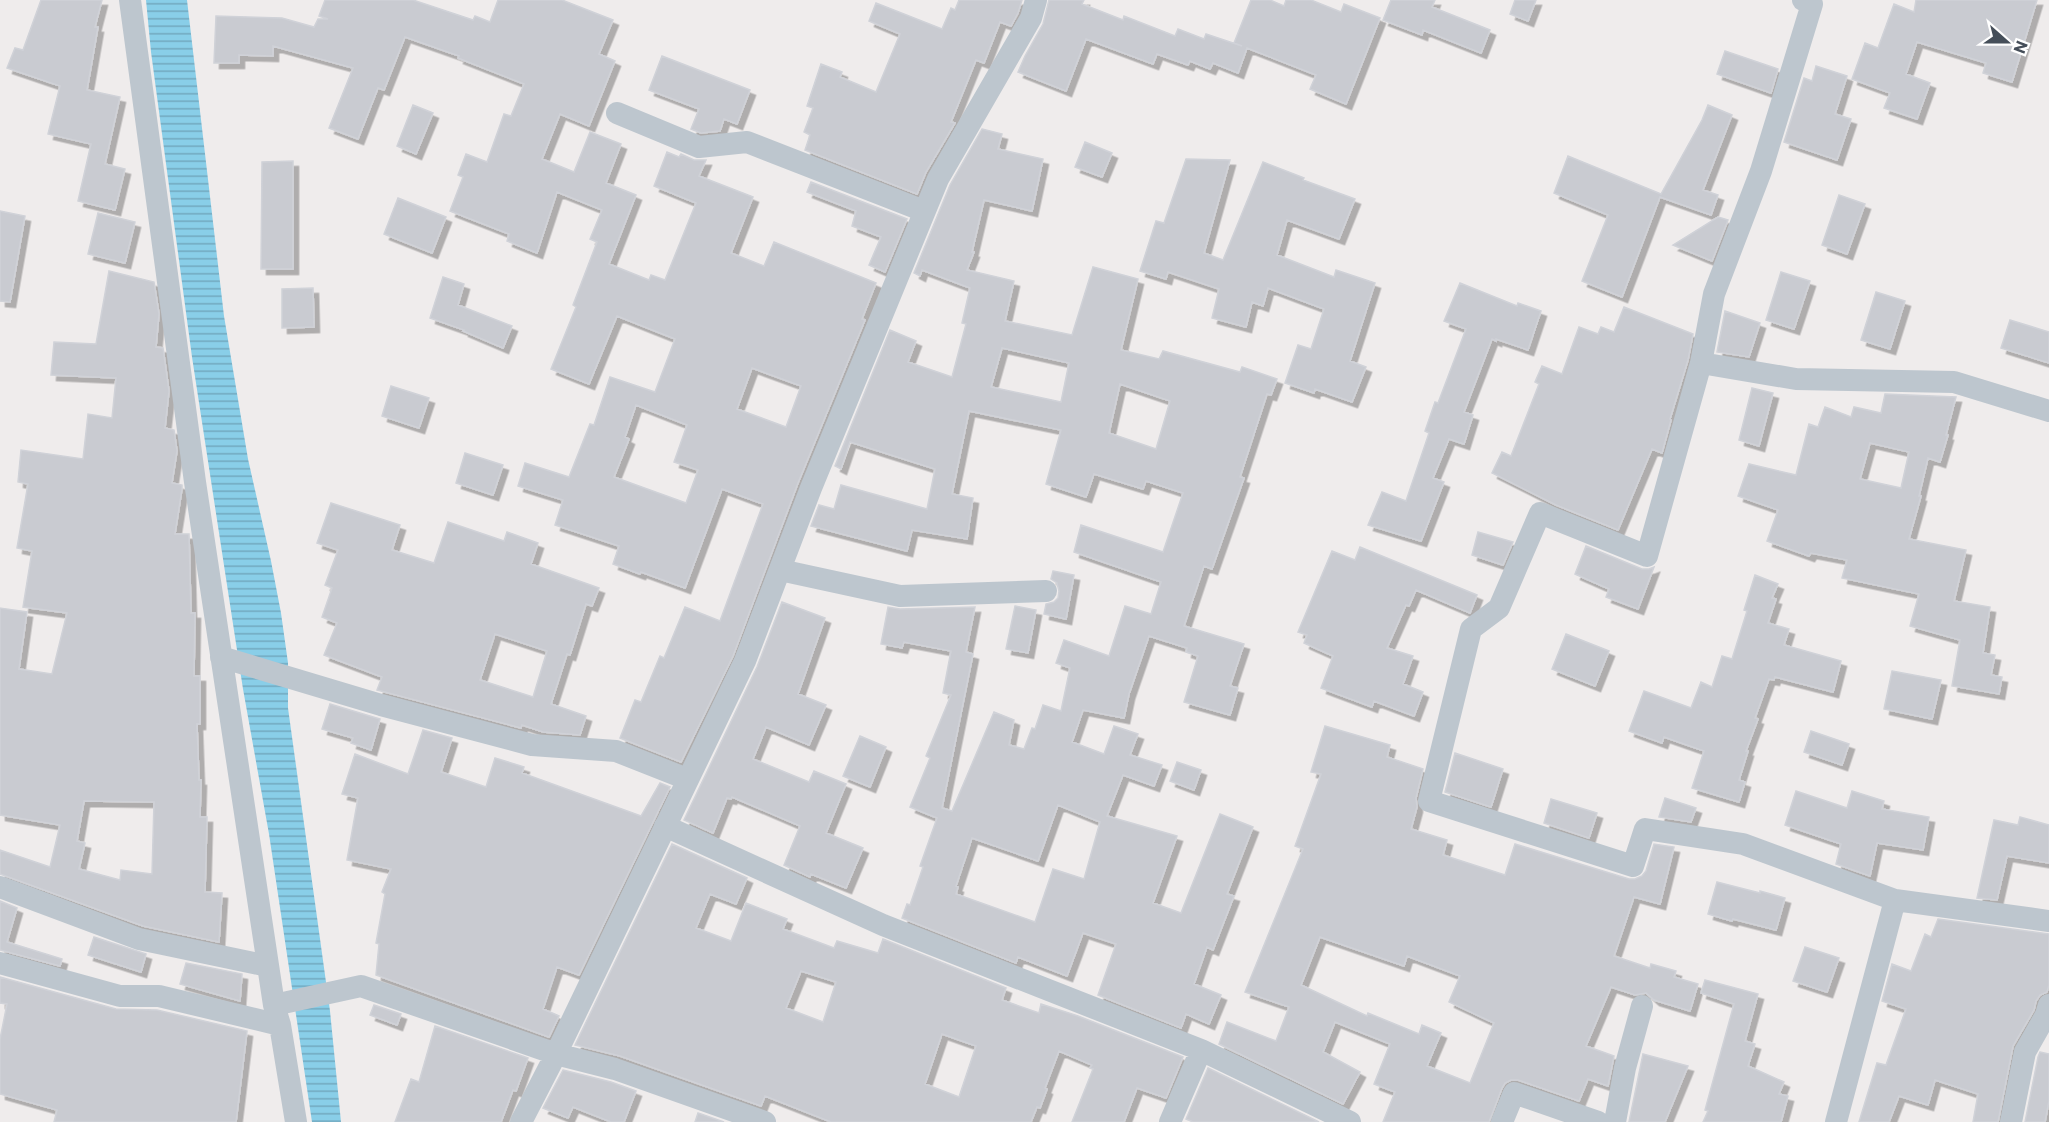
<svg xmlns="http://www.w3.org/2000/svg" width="2049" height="1122" viewBox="0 0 2049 1122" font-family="Commissioner,sans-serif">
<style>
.water{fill:url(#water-rules)}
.building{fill:#c9cbd1;stroke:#d0d2d8;stroke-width:1.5;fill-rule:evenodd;filter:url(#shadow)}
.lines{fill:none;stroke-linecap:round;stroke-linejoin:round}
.minor{stroke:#bdc6ce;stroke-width:22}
</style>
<defs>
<pattern id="water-rules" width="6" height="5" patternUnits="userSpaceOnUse" patternTransform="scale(1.5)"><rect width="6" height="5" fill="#89cee8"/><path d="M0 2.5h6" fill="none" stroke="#72a9bf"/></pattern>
<filter id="shadow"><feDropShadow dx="5.5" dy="5.5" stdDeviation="0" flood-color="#0004"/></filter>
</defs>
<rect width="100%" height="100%" fill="#efecec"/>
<path class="water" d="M146 0H187L224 316 248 459 271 561 281 613 288 663V708L330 1011 341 1122H312L269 834 243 689 192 357 151 52Z"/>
<path class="building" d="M41 0H102L95 27H98L87 90 120 97 105 164 125 169 115 210 78 201 91 144 48 134 60 86 7 68 15 48 23 50Z
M325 0H413L473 20 475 16 490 22 498 0H562L613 20 599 54 615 61 589 126 560 114 542 159 574 172 590 132 621 144 606 183 636 195 609 264 649 280 651 275 665 280 696 203 654 186 667 152 679 157 681 154 694 160H706L699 176 753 197 731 253 764 266 774 242 876 283 862 319 865 320 798 483 733 656 681 762 620 738 635 700 641 702 660 656 664 658 685 607 720 621 763 504 722 489 685 588 641 572 640 574 613 564 619 546 555 525 563 500 518 486 525 463 569 477 590 424 594 425 610 377 655 392 675 339 617 316 589 384 551 369 576 307 573 305 597 242 590 239 602 210 557 192 537 253 507 241 509 234 450 211 463 177 458 175 466 154 487 162 504 114 511 116 524 84 458 58 459 56 405 37 384 90 378 88 358 139 329 128 353 68 273 46V56L239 55V63H214L216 16 282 18 314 27 318 19H328L319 16ZM752 368 801 386 786 427 737 409ZM636 405 687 425 674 462 698 470 686 503 614 477 629 439 625 437Z
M959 0H1022L1018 13 1011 26 1000 22 984 63 976 60 951 122 955 123 926 172 917 194 805 150 810 135 804 132 813 108 807 106 821 64 842 72 840 77 876 92 900 34 869 21 876 3 942 29 951 8 955 10Z
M1049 0H1084L1082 4 1123 20 1124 16 1175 36 1178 29 1204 39 1206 34 1242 46 1234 43 1251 0H1270L1284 6 1286 0H1311L1341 12 1344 4 1380 18 1346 104 1310 89 1316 75 1247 48 1238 73 1213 63 1210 69 1190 61 1188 65 1157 54 1153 64 1086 39 1066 91 1018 72 1025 56 1043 24Z
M1391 0H1435L1432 7 1490 30 1481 53 1423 30 1422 35 1383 20Z
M1515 0H1536L1528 21 1510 14Z
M1916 0H2037L2012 82 1983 73 1986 63 1917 42 1906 74 1930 83 1917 119 1884 108 1890 93 1852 79 1865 43 1878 48 1894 4 1914 12Z
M1725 51 1778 69 1771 93 1717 74Z
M662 56 750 90 737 124 724 119 720 131 701 133 691 129 699 109 649 90Z
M1816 66 1847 76 1835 114 1851 119 1837 160 1784 142 1804 78 1812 81Z
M413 105 433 113 416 154 397 146Z
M1708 105 1732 115 1703 190 1718 195 1711 215 1660 197 1622 297 1582 281 1608 215 1554 193 1568 156 1661 194 1702 120Z
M982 129 1002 134 998 149 1043 159 1032 211 984 200 972 252H974L967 270 1014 281 1005 321 1072 335 1093 267 1138 279 1121 350 1159 359 1163 351 1240 372 1242 367 1277 379 1271 395 1267 394 1240 477 1244 478 1212 569 1204 566 1184 626 1244 644 1230 686 1238 688 1230 715 1184 702 1198 656 1186 652 1187 648 1149 636 1129 694 1124 718 1083 710 1072 742 1104 754 1114 726 1138 734 1130 755 1162 765 1154 786 1123 775 1107 816 1177 836 1153 903 1181 913 1220 814 1253 827 1227 894 1234 896 1213 950 1207 947 1194 984 1221 995 1209 1024 1186 1014 1181 1028 1098 995 1116 944 1083 933 1067 976 1018 957 1016 963 902 918 907 904 910 905 923 867 920 866 937 818 910 807 930 758 926 756 951 695 943 693 951 651 904 642 902 648 881 644 888 607 900 609 975 607 966 652 973 654 942 808 952 811 994 712 1014 720 1009 745 1024 749 1032 728 1035 729 1043 705 1061 711 1070 668 1056 663 1064 640 1109 656 1125 606 1151 614 1161 582 1074 552 1081 525 1163 552 1183 493 1146 481 1143 489 1094 474 1086 497 1046 484 1061 430 969 411 952 494 973 498 967 539 912 530 907 551 811 526 819 505 834 509 841 485 927 509 935 469 850 442 841 469 835 466 890 330 916 341 908 362 952 377 966 324 962 323 970 288 922 270 920 276 914 273 950 185ZM1002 348 1069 363 1061 402 991 387ZM1120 384 1170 401 1156 449 1109 433ZM1058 805 1100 822 1084 879 1053 869 1035 922 956 894 958 887 956 886 972 838 1038 861Z
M1085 142 1112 153 1102 177 1075 167Z
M1186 159 1230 160 1204 253 1223 260 1263 162 1304 178 1303 180 1355 199 1339 239 1287 220 1277 255 1334 277 1336 270 1375 283 1350 361 1366 367 1352 402 1315 389 1314 393 1285 383 1298 345 1311 349 1324 309 1268 288 1263 306 1252 302 1246 327 1212 318 1219 289 1168 272 1166 279 1140 271 1156 221 1164 223Z
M293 161V269H261L262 162Z
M811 182 907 219 885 272 869 265 881 237 852 226 856 211 807 192Z
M1839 195 1865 204 1847 254 1822 245Z
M398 198 446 217 432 253 384 234Z
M0 211 25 216 10 302 0 301Z
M98 213 135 222 125 263 88 254Z
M1718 217 1728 220 1712 261 1673 245Z
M109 271 154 282 159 314 156 347 163 348 169 391 165 428 174 430 177 451 172 483 182 485V489L175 534H189L191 613H195L194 676H200V724H197L199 780H201L200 817H207L205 892 222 893 219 942 143 926 0 874V850L50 867 60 825 0 815V608L27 612 19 669 52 674 67 613 23 607 32 551 17 548 28 484 18 482 21 450 83 459 88 414 112 418 116 378 51 375 54 342 96 344ZM84 801 154 802 152 874 121 870 120 880 79 869 85 843 77 841Z
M1781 272 1810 281 1794 329 1766 320Z
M443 277 464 284 458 305 512 326 503 348 463 331 464 330 430 318Z
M1460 283 1517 306 1518 303 1541 311 1528 350 1496 339V341L1492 339 1464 412 1473 415 1464 444 1449 439 1433 478 1444 482 1421 541 1368 525 1382 492 1406 501 1429 433 1425 431 1435 402 1438 403 1466 329 1444 321Z
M313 288 314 327 282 328V289Z
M1876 292 1905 301 1890 349 1861 340Z
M1624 307 1693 334 1688 360 1670 419 1671 420 1662 453 1652 449 1618 530 1556 505 1492 473 1502 452 1511 456 1539 384 1535 382 1542 366 1562 374 1579 327 1598 334 1601 327 1614 332Z
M1725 311 1760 323 1749 357 1717 352Z
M2010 320 2049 332V363L2001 348Z
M391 386 429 398 419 428 382 416Z
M1752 388 1773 393 1759 446 1739 440Z
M1885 394 1956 397 1946 435H1948L1940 462 1928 458 1919 496H1921L1909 539 1966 550 1954 601 1990 607 1983 653 1995 655 1991 675 2002 677 1999 694 1952 686 1960 640 1910 626 1919 594 1842 578 1847 560 1811 553 1809 556 1767 541 1778 510 1738 496 1749 464 1796 475 1809 424 1818 427 1825 407 1851 417 1854 407 1881 413ZM1870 443 1909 452 1901 488 1860 479Z
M465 453 503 465 493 495 456 483Z
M331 503 400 525 392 550 434 563 448 522 504 541 507 532 538 543 531 564 599 588 592 606 586 604 570 655 567 654 551 704 586 716 580 735 543 732 522 725 521 728 377 690 382 677 324 655 337 623 322 617 332 588 325 585 338 550 317 543ZM495 634 547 651 533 697 480 680Z
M1478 532 1513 542 1503 565 1472 555Z
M1586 546 1642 569H1649L1654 567 1638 609 1606 597 1609 589 1575 574Z
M1360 547 1477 595 1470 613 1416 590 1409 606 1406 605 1387 648 1413 656 1403 684 1423 692 1414 716 1374 701 1372 707 1321 688 1333 656 1304 643 1307 635 1298 632 1332 551 1355 560Z
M1053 571 1074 575 1066 619 1044 614 1046 604 1054 602 1058 598 1059 591 1057 583 1051 579Z
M1755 575 1778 584 1772 598 1776 599 1768 623 1789 629 1784 645 1841 661 1833 692 1775 677 1774 680 1769 679 1755 718 1758 719 1746 751H1748L1739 780 1745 782 1739 802 1692 788 1704 751 1664 737 1662 743 1629 731 1644 691 1691 708 1701 682 1712 687 1722 656 1732 659 1747 611 1744 610Z
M782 602 825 618 798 694 826 705 809 745 766 727 753 759 809 782 814 771 846 784 826 833 863 848 846 888 811 874 810 877 784 865 800 826 732 797 731 799 727 798 713 833 684 820 757 667Z
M1015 606 1036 610 1028 653 1006 649Z
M1566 634 1609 651 1595 686 1552 669Z
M1892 671 1941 680 1932 719 1884 709Z
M330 704 380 719 371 750 351 743 353 738 322 729Z
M1325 726 1390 745 1387 757 1423 769 1416 798 1417 807 1411 829 1447 840 1443 855 1505 875 1515 844 1629 879H1635L1642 876 1646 871 1654 844 1674 847 1660 904 1634 897 1614 956 1650 968 1651 964 1676 971 1674 977 1698 984 1690 1011 1654 1000 1646 993 1635 995 1611 987 1586 1046 1614 1056 1608 1086 1588 1079 1579 1101 1518 1080H1511L1505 1083 1502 1088 1489 1122H1383L1395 1092 1374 1084 1390 1044 1335 1022 1323 1052 1360 1072 1343 1104 1219 1044 1227 1022 1276 1041 1289 1007 1245 992 1303 849 1295 846 1321 774 1311 772ZM1320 937 1404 966 1407 956 1460 976 1449 1002 1494 1023 1470 1083 1427 1066 1441 1033 1422 1025 1419 1034 1368 1013 1367 1016 1301 985Z
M423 730 452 738 441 772 486 787 495 758 524 767 522 773 641 816 660 783 670 787 579 975 557 967 543 1009 559 1016 549 1037 376 975 379 944 376 943 385 894 382 892 391 869 347 860 358 798 342 794 355 754 408 774Z
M1811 731 1849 744 1842 765 1804 752Z
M860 736 886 747 870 787 843 776Z
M1455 753 1503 769 1491 807 1445 792Z
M1177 762 1201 770 1194 790 1170 781Z
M1796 791 1847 808 1852 791 1884 801 1882 809 1929 817 1923 850 1877 843 1870 876 1836 864 1841 844 1785 825Z
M1665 798 1696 808 1691 822 1659 817Z
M1551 799 1597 813 1589 838 1544 823Z
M2020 817 2049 825V863L2007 856 1997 900 1977 898 1994 820 2018 825Z
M672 844 747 878 736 904 710 894 696 928 731 941 746 903 787 919 783 929 834 948 837 941 878 953 883 939 1006 988 1002 1000 1039 1013 1041 1004 1078 1016 1183 1057 1166 1098 1137 1088 1124 1122H1072L1093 1069 1090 1068 1092 1065 1059 1051 1045 1088 1047 1089 1040 1108 1037 1107 1031 1122H831L765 1096 761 1106 620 1056 575 1045ZM801 971 836 982 823 1022 786 1008ZM942 1034 976 1046 959 1097 925 1084Z
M1717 882 1760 893V891L1785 898 1776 930 1733 919 1732 921 1708 914Z
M0 901 17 908 7 942 62 959 60 966 0 950Z
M1938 919 2049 934V985L2047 992 2040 995 2036 1001 2034 1010 2013 1046 1998 1122H1973L1978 1094 1935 1080 1928 1105 1899 1096 1889 1122H1859L1877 1063 1886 1065 1906 1009 1882 1001 1892 964 1911 971 1925 934 1931 937Z
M94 937 146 954 141 972 88 955Z
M1805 947 1839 958 1827 992 1793 981Z
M186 963 242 974 240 1001 180 984Z
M0 977 116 1009 157 1010 247 1031 236 1122H54L57 1110 0 1094V1039L7 1004 0 1003Z
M1705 980 1758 994 1745 1041 1755 1044 1748 1066 1784 1082 1779 1094 1788 1096 1781 1122H1703L1708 1111 1705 1110 1734 1004 1701 993Z
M374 1005 401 1014 397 1025 370 1015Z
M435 1026 528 1058 516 1091 513 1090 501 1122H395L411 1079 419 1082Z
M2040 1052 2049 1054V1101L2045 1122H2025L2038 1057Z
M1643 1054 1688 1066 1665 1122H1629Z
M1208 1068 1319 1122H1193L1186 1119Z
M563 1070 611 1082 636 1091 624 1122H611L573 1107 568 1118 543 1108Z
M698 1113 724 1122H695Z"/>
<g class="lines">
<path class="minor" d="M130 0 195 482 274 1005 280 1025 296 1122
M1803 0 1812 4 1761 171 1714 294 1701 363 1647 556 1540 513 1499 608 1471 629 1429 801 1633 866 1645 829 1743 844 1895 900 2049 921
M617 113 699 147 747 142 924 211
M1701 363 1796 379 1954 382 2049 411
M780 570 900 596 1046 591
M221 657 381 705 532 745 616 751 687 779
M665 826 883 925 1201 1050 1350 1122
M0 887 139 939 268 966
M0 963 120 996H159L280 1025
M274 1005 361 986 556 1054 615 1069 765 1122
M521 1122 556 1054 745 661 811 488 938 179 1031 18 1036 0
M1170 1122 1201 1050
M1502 1122 1514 1093 1598 1122
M1615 1122 1625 1068 1642 1006
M1836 1122 1895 900
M2011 1122 2025 1052 2046 1015 2049 1005"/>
</g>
<g transform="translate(2007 42) rotate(111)" stroke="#ffffff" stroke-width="4.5" paint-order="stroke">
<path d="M0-4.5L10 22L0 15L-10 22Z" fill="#454e59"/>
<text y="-9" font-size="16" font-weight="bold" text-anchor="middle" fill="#454e59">N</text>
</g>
</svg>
